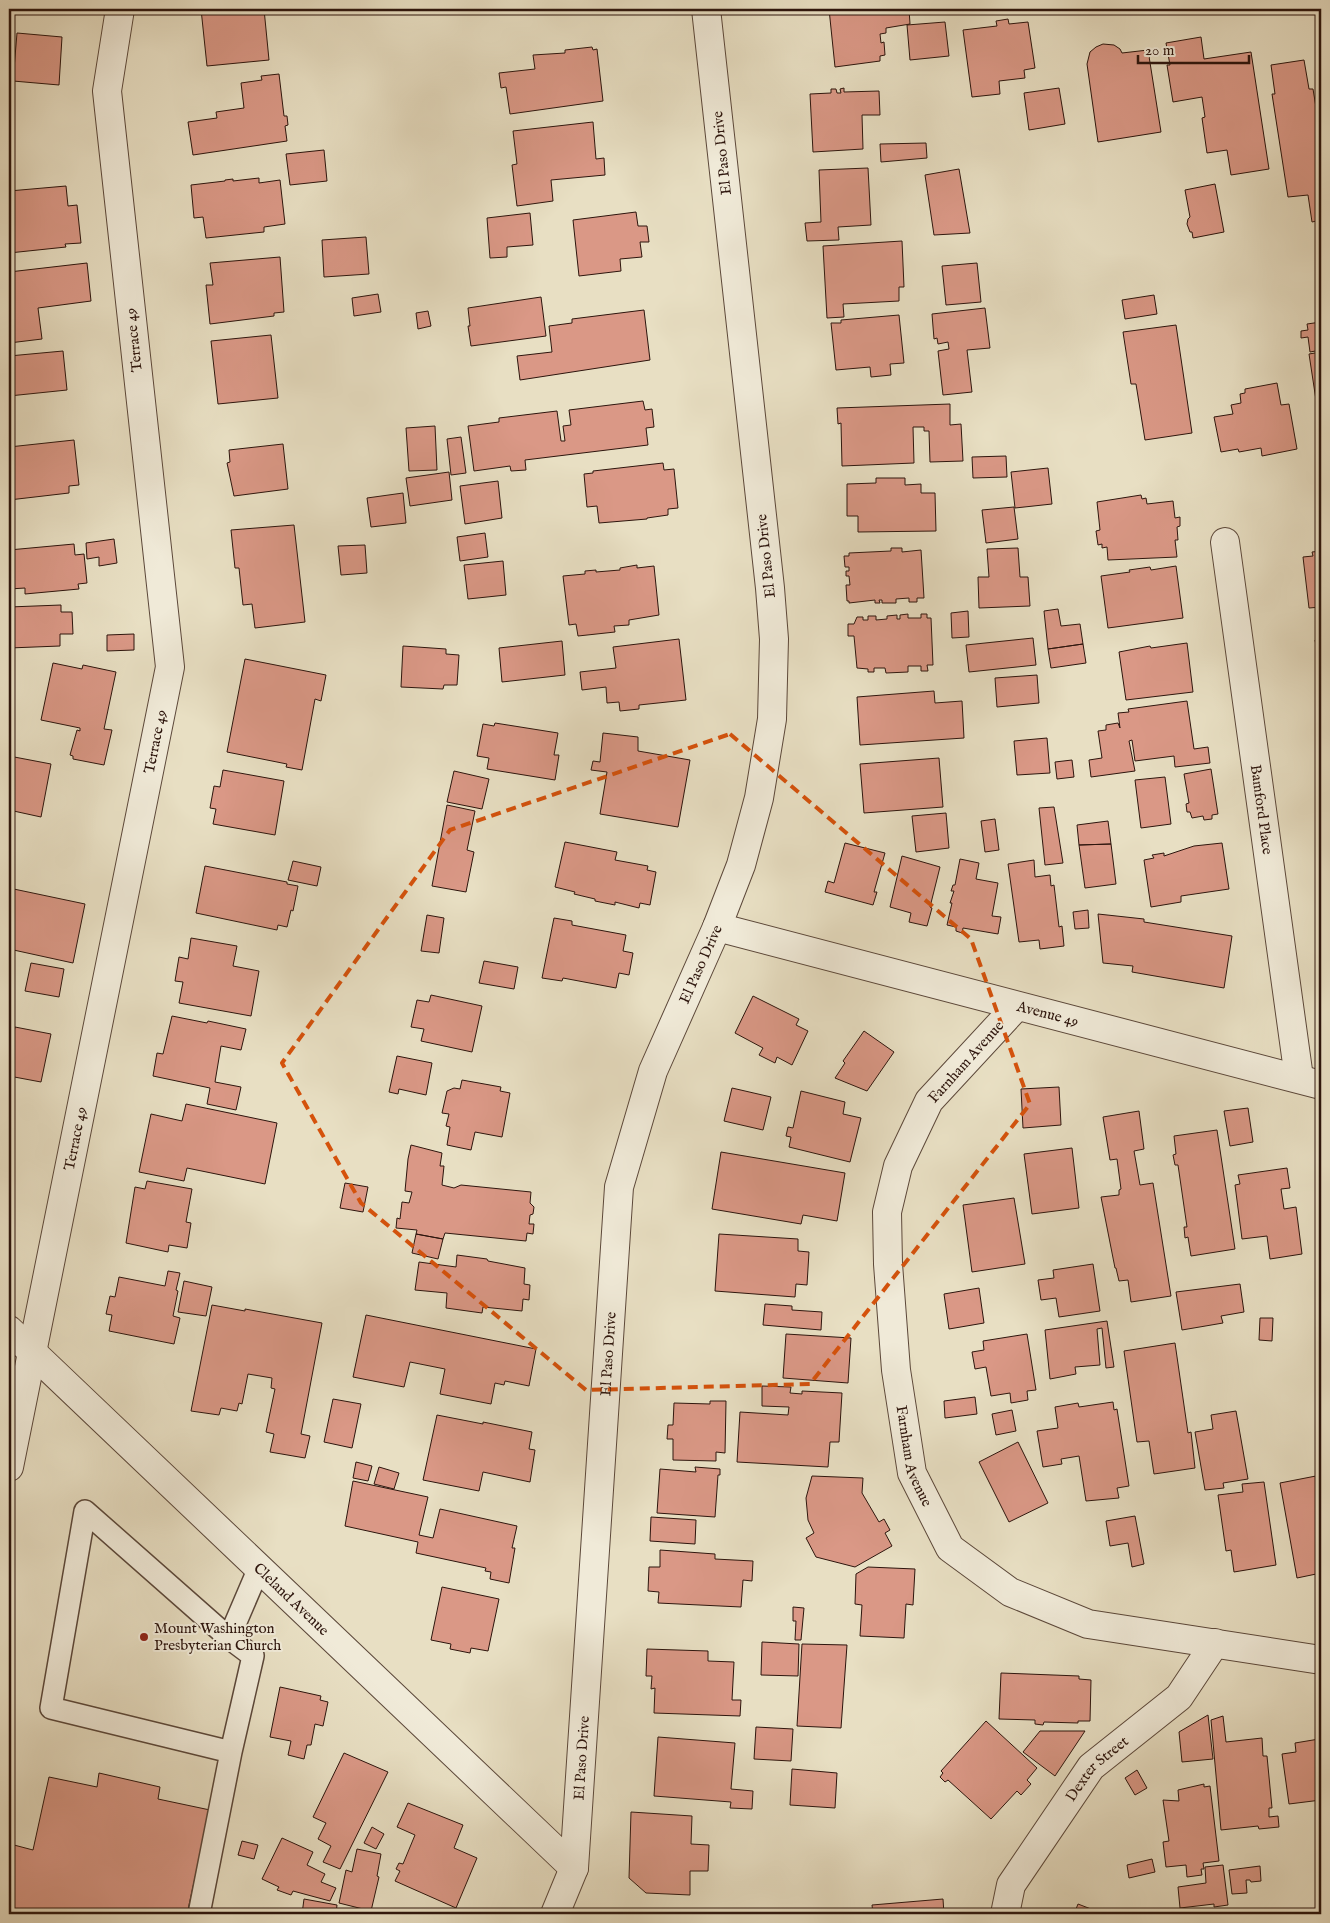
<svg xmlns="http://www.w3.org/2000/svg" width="1330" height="1923" viewBox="0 0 1330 1923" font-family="'IM FELL English',serif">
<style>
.building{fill:#da9886;stroke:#2d150d}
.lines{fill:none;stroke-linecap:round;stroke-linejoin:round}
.service-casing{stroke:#5c483a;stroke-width:24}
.minor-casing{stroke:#5c483a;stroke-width:30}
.tertiary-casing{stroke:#5c483a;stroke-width:30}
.service{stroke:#f0ead8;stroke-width:21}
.minor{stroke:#f0ead8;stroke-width:28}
.tertiary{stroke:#f0ead8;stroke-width:28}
.marked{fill:none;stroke:#d5520c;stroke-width:4;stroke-dasharray:10 6;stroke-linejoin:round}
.poi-dot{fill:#8f2418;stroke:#f0ead8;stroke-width:2}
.labels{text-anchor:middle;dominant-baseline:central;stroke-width:4;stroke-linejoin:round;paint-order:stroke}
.street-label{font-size:15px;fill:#2d150d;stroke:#f0ead8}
.poi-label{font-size:15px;fill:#2d150d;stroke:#f0ead8;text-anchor:start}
</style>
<rect width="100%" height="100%" fill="#e8dfc3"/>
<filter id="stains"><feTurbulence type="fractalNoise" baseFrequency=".004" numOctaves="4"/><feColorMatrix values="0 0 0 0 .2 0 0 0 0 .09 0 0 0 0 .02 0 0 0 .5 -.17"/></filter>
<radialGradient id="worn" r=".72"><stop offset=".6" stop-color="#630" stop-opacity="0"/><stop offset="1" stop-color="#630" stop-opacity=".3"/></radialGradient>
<path class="building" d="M201 9H264L269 60 207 66Z
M829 9H909L910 24 886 28V33L880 34 881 43 884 42 885 55 880 56V61L835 67Z
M1008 19 1009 24 1028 22 1035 68 1024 70 1025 78 999 81 1000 94 972 97 963 30 997 26 996 21Z
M945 22 949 56 910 60 907 25Z
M17 33 62 37 59 85 13 81Z
M1201 37 1204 59 1251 52 1269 169 1231 175 1227 150 1207 153 1202 118 1205 117 1202 97 1173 102 1167 65H1170L1166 43Z
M1103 44 1114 45 1120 49 1122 53 1148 50 1161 132 1098 142 1087 64 1090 52 1096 47Z
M592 47 593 50 597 49 603 101 510 114 506 87 501 88 499 73 535 69 533 55 565 53V50Z
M1304 60 1309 89H1313L1321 138V220L1312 222 1308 195 1288 197 1272 94H1275L1271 65Z
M279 74 284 116H287L288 125 285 126 287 141 193 155 188 122 217 118 216 112 244 108 241 83 262 80 261 76Z
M844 88V92L879 91 880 115H862L863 149 813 152 810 94 831 93V89H836L837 93H841L840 89Z
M1059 88 1065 124 1029 130 1024 93Z
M593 122 596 159 604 158 605 175 551 180 553 201 517 206 512 165 517 164 513 131Z
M926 143 927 158 881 162 880 144Z
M324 150 327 181 290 185 286 154Z
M868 168 871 225 838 227 839 240 807 241 805 223 821 222 819 170Z
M959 169 970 233 934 235 925 175Z
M259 178V183L280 180 285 224 264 227V232L206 238 203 217 194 218 191 185 225 181V180L233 179V181Z
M1215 184 1224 232 1193 238 1192 232H1190L1187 224 1188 219 1190 217 1185 190Z
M66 186 68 206 77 205 81 243 65 244 66 247 9 253V191Z
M636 212 638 226H647L649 242H640L642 257 620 259 621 271 579 276 573 220Z
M530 213 533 245 507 247V257L490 258 487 218Z
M366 237 369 274 324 277 322 240Z
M902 241 904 287H899V301L843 304 844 317 827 318 823 246Z
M280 257 284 312 274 313V316L210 324 206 285H213L210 263Z
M87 263 91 301 38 308 42 339 9 343V272Z
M977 263 981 302 946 305 942 266Z
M378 294 381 312 354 316 352 298Z
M1154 295 1157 314 1125 319 1122 300Z
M541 297 546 336 471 346 468 326H470L468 308Z
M985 308 990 348 967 350 972 392 943 395 938 351 949 349 948 342 938 344 937 338 934 339 932 314Z
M644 310 650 360 520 380 517 356 552 352 549 326 572 323V319Z
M428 311 431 326 418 329 416 313Z
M899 315 904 363 890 364 891 375 871 377 870 367 836 370 831 323H841V320Z
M1321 322V350L1310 352 1308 337 1301 338V331L1308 330 1307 324Z
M1176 325 1192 433 1145 440 1136 384H1131L1123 332Z
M271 335 278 398 218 404 211 341Z
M63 351 67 390 9 396V356Z
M1321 352V433L1309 354Z
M1277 383 1281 405 1289 404 1297 449 1262 456 1261 448 1239 452 1238 449 1221 452 1214 417 1233 414 1231 405 1241 403 1240 394 1245 393V389Z
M643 401 645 410 652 409 654 427 646 428 648 445 525 460 526 470 511 471 510 466 474 471 468 426 499 422V418L557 411 561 441H565L563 426 571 425 569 410Z
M950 404V425L961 424 963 461 930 462 929 431H924V427H913L914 463 842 466 841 423 838 424 837 408Z
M435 426 437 470 409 471 406 428Z
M461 437 466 473 451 475 447 439Z
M74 440 79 485 69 486V493L9 500V447Z
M283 444 288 489 234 496 227 463 230 462 229 450Z
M1006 456 1007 477 973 478 972 457Z
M663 463 664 470 674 469 678 508 668 509V515L647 518V519L599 523 597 506 587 507 584 474 593 473V471Z
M1048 468 1052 504 1015 508 1011 472Z
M449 472 452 500 410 506 406 478Z
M876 478H905V485L921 484V493H935L936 531 858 532V516H847V484L876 483Z
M498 481 502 518 465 524 460 486Z
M403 493 406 523 371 527 367 498Z
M1141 495 1142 499 1146 498 1147 504 1173 501 1175 518 1180 517V526L1177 527 1178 540H1175L1177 557 1108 560 1107 547 1102 548V544L1098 545 1096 531 1100 530 1097 502Z
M1014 507 1018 539 986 543 982 510Z
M294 525 305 622 255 628 252 604 243 605 239 568H235L231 530Z
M485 533 488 557 460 561 457 537Z
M114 539 117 563 99 566V557L87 559 86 543Z
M74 544 75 555 84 554 87 583 78 584 79 589 25 594V588L9 589V550Z
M365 545 367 573 341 575 338 546Z
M891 548H902V552L921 550 924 598H917V602H909V598L896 599V603H882V600H879L880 603H875V600L849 603V601H847L846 585H850L849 576H846V571H849V567H845L844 556H849V553L891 551Z
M1018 548 1020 577H1028L1030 606 979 608 978 577H989L987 549Z
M1321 551V607L1309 608 1303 557 1313 556 1312 552Z
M503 561 506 595 468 599 464 565Z
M637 565V568L654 566 659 615 629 620V625L614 626 615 632 578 636 576 624 569 625 563 576 585 574V571L596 570V572L620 570V568Z
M1176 566 1183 618 1108 628 1101 576 1130 572 1129 570 1150 567 1151 570Z
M61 605V612H72L73 634H60V646L9 648V607Z
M1058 609 1061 626 1080 624 1083 644 1048 649 1044 611Z
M968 611 969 637 952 638 951 613Z
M908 614V618H921V614H927V618H931L933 665H927L928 671H921V666H908V672L886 673 885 668H874V672H868V669L857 668 854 636H848V624H854L857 617H863V620H868V616H876V620L887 619V616L897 615V619H900V615Z
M134 634V650L107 651V635Z
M1033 638 1036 665 969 672 966 645Z
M679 639 686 700 639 705V709L620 711 619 702 607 703 606 687 582 690 580 672 616 668 613 647Z
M1315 640H1321V656L1318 657Z
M562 641 565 675 502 682 499 648Z
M1187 643 1193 692 1126 700 1119 652 1150 646 1151 648Z
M1083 644 1086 663 1051 668 1048 649Z
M403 646 446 649V654L459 655 457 685H444L443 689 401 687Z
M245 659 326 675 321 701 315 699 302 770 286 767 287 764 227 752Z
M53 663 82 669 83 665 116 672 104 729 112 730 104 765 73 759V756L70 755 77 730 80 731V728L41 720Z
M1037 675 1039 703 997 707 995 678Z
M934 691 935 703 962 701 964 738 860 745 857 697Z
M1187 701 1194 749 1208 747 1210 763 1175 767 1174 756 1135 761 1132 740 1129 741 1135 771 1091 777 1089 760 1102 758 1098 731 1106 730V725L1118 723 1120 728 1118 713 1129 712 1128 709Z
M495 723 558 733 554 755H559L555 780 487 769 489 758 477 756 483 724 494 726Z
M603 733 638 737V751L690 760 678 827 600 814 607 772 591 770 593 761 600 762Z
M1047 738 1050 773 1017 775 1014 741Z
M9 756 51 764 41 817 9 810Z
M939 758 943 807 864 813 860 764Z
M1072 760 1074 777 1057 779 1055 762Z
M1211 769 1218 814 1212 815V819L1204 820 1203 816 1192 818 1190 812H1187L1186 804 1189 803 1184 774Z
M223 770 284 781 275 835 213 824 216 809 210 808 214 786 220 787Z
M454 771 489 779 482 809 447 802Z
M1165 777 1171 824 1141 828 1135 780Z
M447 805 475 811 467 850 474 852 466 892 432 886Z
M1054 807 1063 863 1045 865 1039 808Z
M946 813 949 848 916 852 912 816Z
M995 819 999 850 985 852 981 821Z
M1108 821 1111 844 1079 845 1077 825Z
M565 842 617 852 615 860 648 866 647 870 656 872 650 905 640 903 639 908 615 902V905L595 901V899L574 894 575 892 555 887Z
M845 843 885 853 874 892H877L873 905 825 892 828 881 834 883Z
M1222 843 1229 889 1181 896V902L1151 907 1144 860 1154 858 1152 855 1164 853V856L1194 846Z
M1111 844 1116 884 1085 888 1079 845Z
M902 856 940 867 930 907 932 908 927 926 909 922 911 913 890 907Z
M960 859 979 863 976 879 998 883 992 916 1001 917 998 934 963 928 962 933 956 931V927L947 925 952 903H950L954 891H951L953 885H955Z
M1034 860 1035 877 1050 875 1051 886 1054 885 1059 927 1062 926 1064 946 1040 949 1039 940 1019 942 1008 864Z
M293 861 321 867 317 886 288 880Z
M205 866 287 882V884L298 886 293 911 291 910 287 927 278 925 277 930 196 913Z
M9 888 85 904 73 963 9 949Z
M1088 910 1089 928 1075 929 1073 912Z
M1098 914 1144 919V922L1232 936 1224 988 1132 972 1133 966 1103 963Z
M427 915 444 918 439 953 421 951Z
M554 918 572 921V925L626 935 623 951 633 953 629 975 619 973 616 988 563 978 562 981 542 978Z
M191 938 237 946 233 966 259 971 251 1016 179 1003 183 982 175 981 179 957 188 959Z
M484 961 518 967 514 989 479 983Z
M31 963 64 969 59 997 25 991Z
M431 995 482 1006 472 1052 421 1041 424 1029 411 1027 417 1000 429 1002Z
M753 996 799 1019 796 1025 808 1031 792 1065 777 1057 775 1063 759 1055 763 1048 735 1033Z
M172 1016 207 1023 208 1021 246 1029 241 1050 221 1046 215 1082 241 1087 236 1110 207 1104 210 1088 153 1076 157 1053 163 1054Z
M15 1027 51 1034 41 1082 9 1076V1061Z
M864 1031 894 1052 867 1091 835 1078 845 1063 843 1061Z
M397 1056 432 1063 426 1095 399 1089 398 1094 389 1092Z
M462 1080 501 1087 500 1091 510 1093 502 1137 475 1132 471 1150 447 1145 450 1127 446 1126 449 1114 442 1113 447 1091 454 1088 460 1089Z
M1059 1087 1061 1125 1023 1128 1021 1089Z
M732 1088 771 1097 763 1130 724 1121Z
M801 1091 845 1102 843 1114 861 1118 850 1162 789 1147 791 1137 786 1136 788 1127 793 1128Z
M186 1104 277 1123 265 1184 187 1168 184 1181 139 1172 151 1114 182 1121Z
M1248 1108 1253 1142 1230 1146 1224 1111Z
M1139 1111 1144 1149 1134 1151 1140 1185 1153 1183 1171 1296 1131 1302 1128 1280 1119 1281 1116 1268H1115L1101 1197 1119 1195V1190L1121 1189 1117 1159 1110 1160 1103 1117Z
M1217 1130 1235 1249 1191 1256 1188 1237 1185 1238 1184 1227H1187L1178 1165H1175L1173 1155 1176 1154 1174 1136Z
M411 1145 442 1153 440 1166H444L442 1185 454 1188 461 1185 531 1192 530 1203 534 1207 533 1214 530 1215 529 1224H534L533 1234 527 1233 526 1241 445 1233 443 1239 416 1234 417 1230 396 1228 397 1218 400 1219 402 1202 409 1203 412 1192 405 1191 408 1159Z
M1072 1148 1079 1208 1032 1214 1024 1154Z
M721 1152 845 1173 837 1221 803 1215 801 1224 712 1209Z
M1287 1168 1290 1188 1281 1189 1284 1209 1296 1207 1302 1254 1270 1259 1267 1236 1242 1239 1235 1185 1240 1184 1238 1175Z
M147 1181 192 1189 186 1222 191 1223 187 1248 169 1245 168 1252 126 1243 135 1187 145 1189Z
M345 1183 368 1187 363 1212 340 1208Z
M1014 1198 1025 1264 972 1272 963 1205Z
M416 1234 443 1239 438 1259 412 1253Z
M719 1234 798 1239V1251L809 1252 807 1285 796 1284 795 1297 715 1291Z
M457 1255 487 1259 488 1261 525 1268 524 1284 530 1285 529 1300 523 1299 522 1311 483 1307 482 1313 446 1308 447 1293 415 1290 419 1262 456 1267Z
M1093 1264 1100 1311 1059 1317 1056 1298 1041 1300 1038 1280 1054 1278 1053 1270Z
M168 1271 180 1273 176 1290 178 1291 173 1316 180 1318 174 1344 109 1331 112 1315 106 1314 110 1296 115 1297 119 1277 165 1286Z
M184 1281 212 1287 206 1316 178 1312Z
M1240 1284 1244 1312 1221 1316 1223 1323 1182 1330 1176 1292Z
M979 1288 984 1323 949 1329 944 1294Z
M765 1304 792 1306V1310L822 1312 821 1330 763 1325Z
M212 1305 245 1311V1309L322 1323 301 1434 310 1436 305 1458 270 1452 274 1434 266 1432 275 1389 271 1388 272 1378 248 1374 242 1404 239 1403 237 1411 221 1408 219 1415 191 1411Z
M366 1315 536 1349 529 1386 505 1381 504 1385 495 1383 491 1404 440 1394 445 1369 410 1362 404 1387 353 1377Z
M1260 1318H1273L1272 1341 1259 1340Z
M1107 1321 1114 1367 1106 1368 1102 1328 1097 1329 1100 1365 1075 1367 1076 1374 1050 1379 1045 1330Z
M786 1334 851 1338 848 1383 783 1378Z
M1027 1334 1036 1390 1027 1391 1028 1400 1011 1403 1010 1393 991 1396 986 1367 975 1369 972 1352 984 1350 983 1341Z
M1175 1343 1188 1433 1191 1432 1195 1468 1154 1474 1149 1441 1137 1442 1124 1351Z
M762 1386 791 1387 790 1393 802 1394V1391L842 1393 839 1442H830L828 1467 737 1462 740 1412 788 1415 789 1407 762 1406Z
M975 1397 977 1414 945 1418 944 1401Z
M333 1399 361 1404 352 1448 324 1442Z
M710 1401H726L725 1453 716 1452V1461L673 1460V1439H667L668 1425H673L674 1403 710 1404Z
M1113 1402 1114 1410 1117 1409 1129 1486 1117 1488 1119 1498 1086 1501 1079 1456 1061 1459 1062 1464 1043 1467 1037 1431 1058 1428 1055 1407 1078 1403 1079 1407Z
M1012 1410 1016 1431 996 1435 992 1414Z
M1236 1411 1248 1479 1223 1483 1224 1488 1205 1490 1195 1432 1213 1429 1211 1415Z
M437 1415 483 1424V1422L532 1432 529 1449 535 1450 530 1482 483 1472 479 1491 423 1480Z
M1018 1442 1048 1503 1009 1522 979 1462Z
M356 1462 372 1466 368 1481 353 1478Z
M379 1467 399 1473 394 1489 374 1484Z
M695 1467 720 1469V1475H718L715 1517 657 1513 660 1469 696 1472Z
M1321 1475V1573L1297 1578 1280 1483Z
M812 1476 863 1478 862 1493 879 1522 884 1519 890 1530 885 1533 892 1546 855 1567 816 1557 806 1538 814 1533 808 1520 806 1498Z
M353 1481 428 1497 419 1535 433 1538 440 1509 517 1526 512 1548H515L509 1583 490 1579 491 1572 485 1571 486 1568 416 1553 418 1542 345 1526Z
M1264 1482 1276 1565 1234 1572 1231 1550 1226 1551 1218 1495 1243 1492 1242 1484Z
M1135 1516 1144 1564 1132 1567 1128 1543 1110 1546 1106 1521Z
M651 1517 696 1520 695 1544 650 1541Z
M660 1550 715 1554V1559L753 1561 752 1581 743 1580 741 1607 658 1603 659 1592 648 1591 649 1567H660Z
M868 1567 915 1569 913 1605 906 1604 904 1638 860 1636 862 1605 855 1604 856 1574Z
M442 1587 499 1599 488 1651 471 1648 470 1653 450 1649 451 1644 431 1640Z
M793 1607 804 1608 801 1640H795L796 1621H793Z
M762 1642 799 1644 798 1676 761 1675Z
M802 1644 847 1645 841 1728 797 1726Z
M647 1649 708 1651V1661L734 1662 732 1700H741L740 1716 654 1713 655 1688 651 1689 652 1676H646Z
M1001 1673 1079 1676V1679L1091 1680 1090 1721H1078V1723L1044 1722 1043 1725 1035 1724V1720L999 1719Z
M280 1687 321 1696 320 1700 328 1702 323 1726 315 1724 311 1745H307L304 1759 288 1755 291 1741 270 1737Z
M1208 1715 1213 1759 1182 1762 1179 1732Z
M1223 1716 1226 1742 1262 1738 1263 1756H1267L1272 1808H1269V1817L1278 1816 1279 1827 1259 1829 1258 1826 1221 1830 1211 1720Z
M1317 1717H1321V1800L1289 1804 1282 1754 1296 1752 1295 1743 1319 1739Z
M986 1721 1037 1768 1027 1780 1031 1784 1021 1795 1017 1791 991 1819 948 1780 945 1782 940 1777 943 1773 941 1771Z
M756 1727 793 1729 791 1761 754 1759Z
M1040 1731H1085L1055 1776 1023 1752Z
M658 1737 735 1743 731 1789 753 1791 752 1809 730 1808 731 1802 654 1796Z
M344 1753 388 1772 340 1869 323 1862 331 1846 318 1839 326 1823 313 1817Z
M792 1769 837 1773 835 1808 790 1805Z
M1137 1770 1147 1788 1135 1795 1125 1778Z
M99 1773 160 1787 158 1799 210 1810 187 1914H9V1870L14 1845 33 1850 49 1777 97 1787Z
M1204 1784V1787L1210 1786 1219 1861 1203 1863 1204 1869H1201L1202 1875 1187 1877 1186 1865 1166 1867 1163 1842 1169 1841 1163 1800 1179 1801 1178 1790Z
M408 1803 463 1825 454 1848 477 1858 456 1908 395 1881 400 1871 396 1869 399 1863 403 1864 415 1835 397 1827Z
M631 1812 692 1816 691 1844 709 1845 708 1871H690V1895L646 1893 629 1878Z
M372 1827 384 1834 376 1849 364 1843Z
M282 1838 313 1852 307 1865 325 1874 321 1882 336 1888 330 1901 293 1891 291 1895 277 1890 279 1887 262 1879Z
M242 1841 258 1845 254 1859 238 1855Z
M357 1849 381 1854 377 1876 379 1877 371 1911 339 1903 346 1870 352 1872Z
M1152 1859 1155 1872 1129 1878 1127 1865Z
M1223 1865 1228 1905 1214 1907V1904L1180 1908 1178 1887 1206 1883 1205 1867Z
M1260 1866 1261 1881 1251 1882 1250 1880H1246L1247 1893 1232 1894 1229 1870Z
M304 1899 337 1905 336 1914H302Z
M943 1899 944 1914H873L872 1905Z
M1078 1904 1104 1914H1074Z"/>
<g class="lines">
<defs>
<path id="service" d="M229 1638 253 1656 231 1752
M199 1914 231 1752 51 1708 85 1511 229 1638 259 1568"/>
<g id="minor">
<path id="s1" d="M1225 542 1299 1078"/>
<path id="s2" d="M717 927 1321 1085"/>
<path id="s3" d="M1016 1007 929 1101 898 1166 887 1212 888 1264 896 1370 912 1473 950 1548 1010 1592 1088 1624 1321 1660"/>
<path id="s4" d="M9 1330 574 1868"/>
<path id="s5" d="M9 1467 170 667 107 91 120 9"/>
<path id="s6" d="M1005 1914 1011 1885 1091 1767 1179 1697 1215 1643"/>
</g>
<g id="tertiary">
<path id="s7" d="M555 1914 574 1868 619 1187 653 1071 717 927 741 865 759 798 772 719 774 639 770 588 706 9"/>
</g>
</defs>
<use href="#service" class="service-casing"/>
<use href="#minor" class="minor-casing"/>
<use href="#tertiary" class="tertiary-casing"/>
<use href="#service" class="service"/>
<use href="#minor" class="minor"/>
<use href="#tertiary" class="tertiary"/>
</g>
<path class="marked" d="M730 734 971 939 1030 1104 810 1384 586 1390 361 1203 282 1063 450 830Z"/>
<circle class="poi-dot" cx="144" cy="1637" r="5"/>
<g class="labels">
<g class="street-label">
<text transform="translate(722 153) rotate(-96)">El Paso Drive</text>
<text transform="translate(134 340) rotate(-96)">Terrace 49</text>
<text transform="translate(766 556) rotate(-96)">El Paso Drive</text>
<text stroke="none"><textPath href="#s5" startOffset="740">Terrace 49</textPath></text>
<text stroke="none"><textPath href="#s1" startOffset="270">Bamford Place</textPath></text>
<text stroke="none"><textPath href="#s7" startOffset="970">El Paso Drive</textPath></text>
<text stroke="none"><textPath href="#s2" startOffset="342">Avenue 49</textPath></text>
<text transform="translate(966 1062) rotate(-48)">Farnham Avenue</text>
<text stroke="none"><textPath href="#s5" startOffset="335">Terrace 49</textPath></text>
<text stroke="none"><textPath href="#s7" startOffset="565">El Paso Drive</textPath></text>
<text stroke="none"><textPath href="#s3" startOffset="494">Farnham Avenue</textPath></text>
<text stroke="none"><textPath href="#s4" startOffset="390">Cleland Avenue</textPath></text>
<text stroke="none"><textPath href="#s7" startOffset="160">El Paso Drive</textPath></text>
<text stroke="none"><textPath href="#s6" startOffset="175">Dexter Street</textPath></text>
</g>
<g class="poi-label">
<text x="154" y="1628">Mount Washington<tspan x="154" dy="17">Presbyterian Church</tspan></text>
</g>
</g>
<rect width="1330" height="1923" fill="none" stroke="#e8dfc3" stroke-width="30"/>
<rect x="10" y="10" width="1310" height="1903" fill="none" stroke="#2d150d" stroke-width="2.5"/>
<rect x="15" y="15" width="1300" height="1893" fill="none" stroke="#2d150d"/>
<path d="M1138 55v8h111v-8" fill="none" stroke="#2d150d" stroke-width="2.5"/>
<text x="1145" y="55" font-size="15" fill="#2d150d" stroke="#f0ead8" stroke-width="4" paint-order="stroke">20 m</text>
<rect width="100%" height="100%" filter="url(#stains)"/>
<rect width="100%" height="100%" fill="url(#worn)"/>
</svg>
